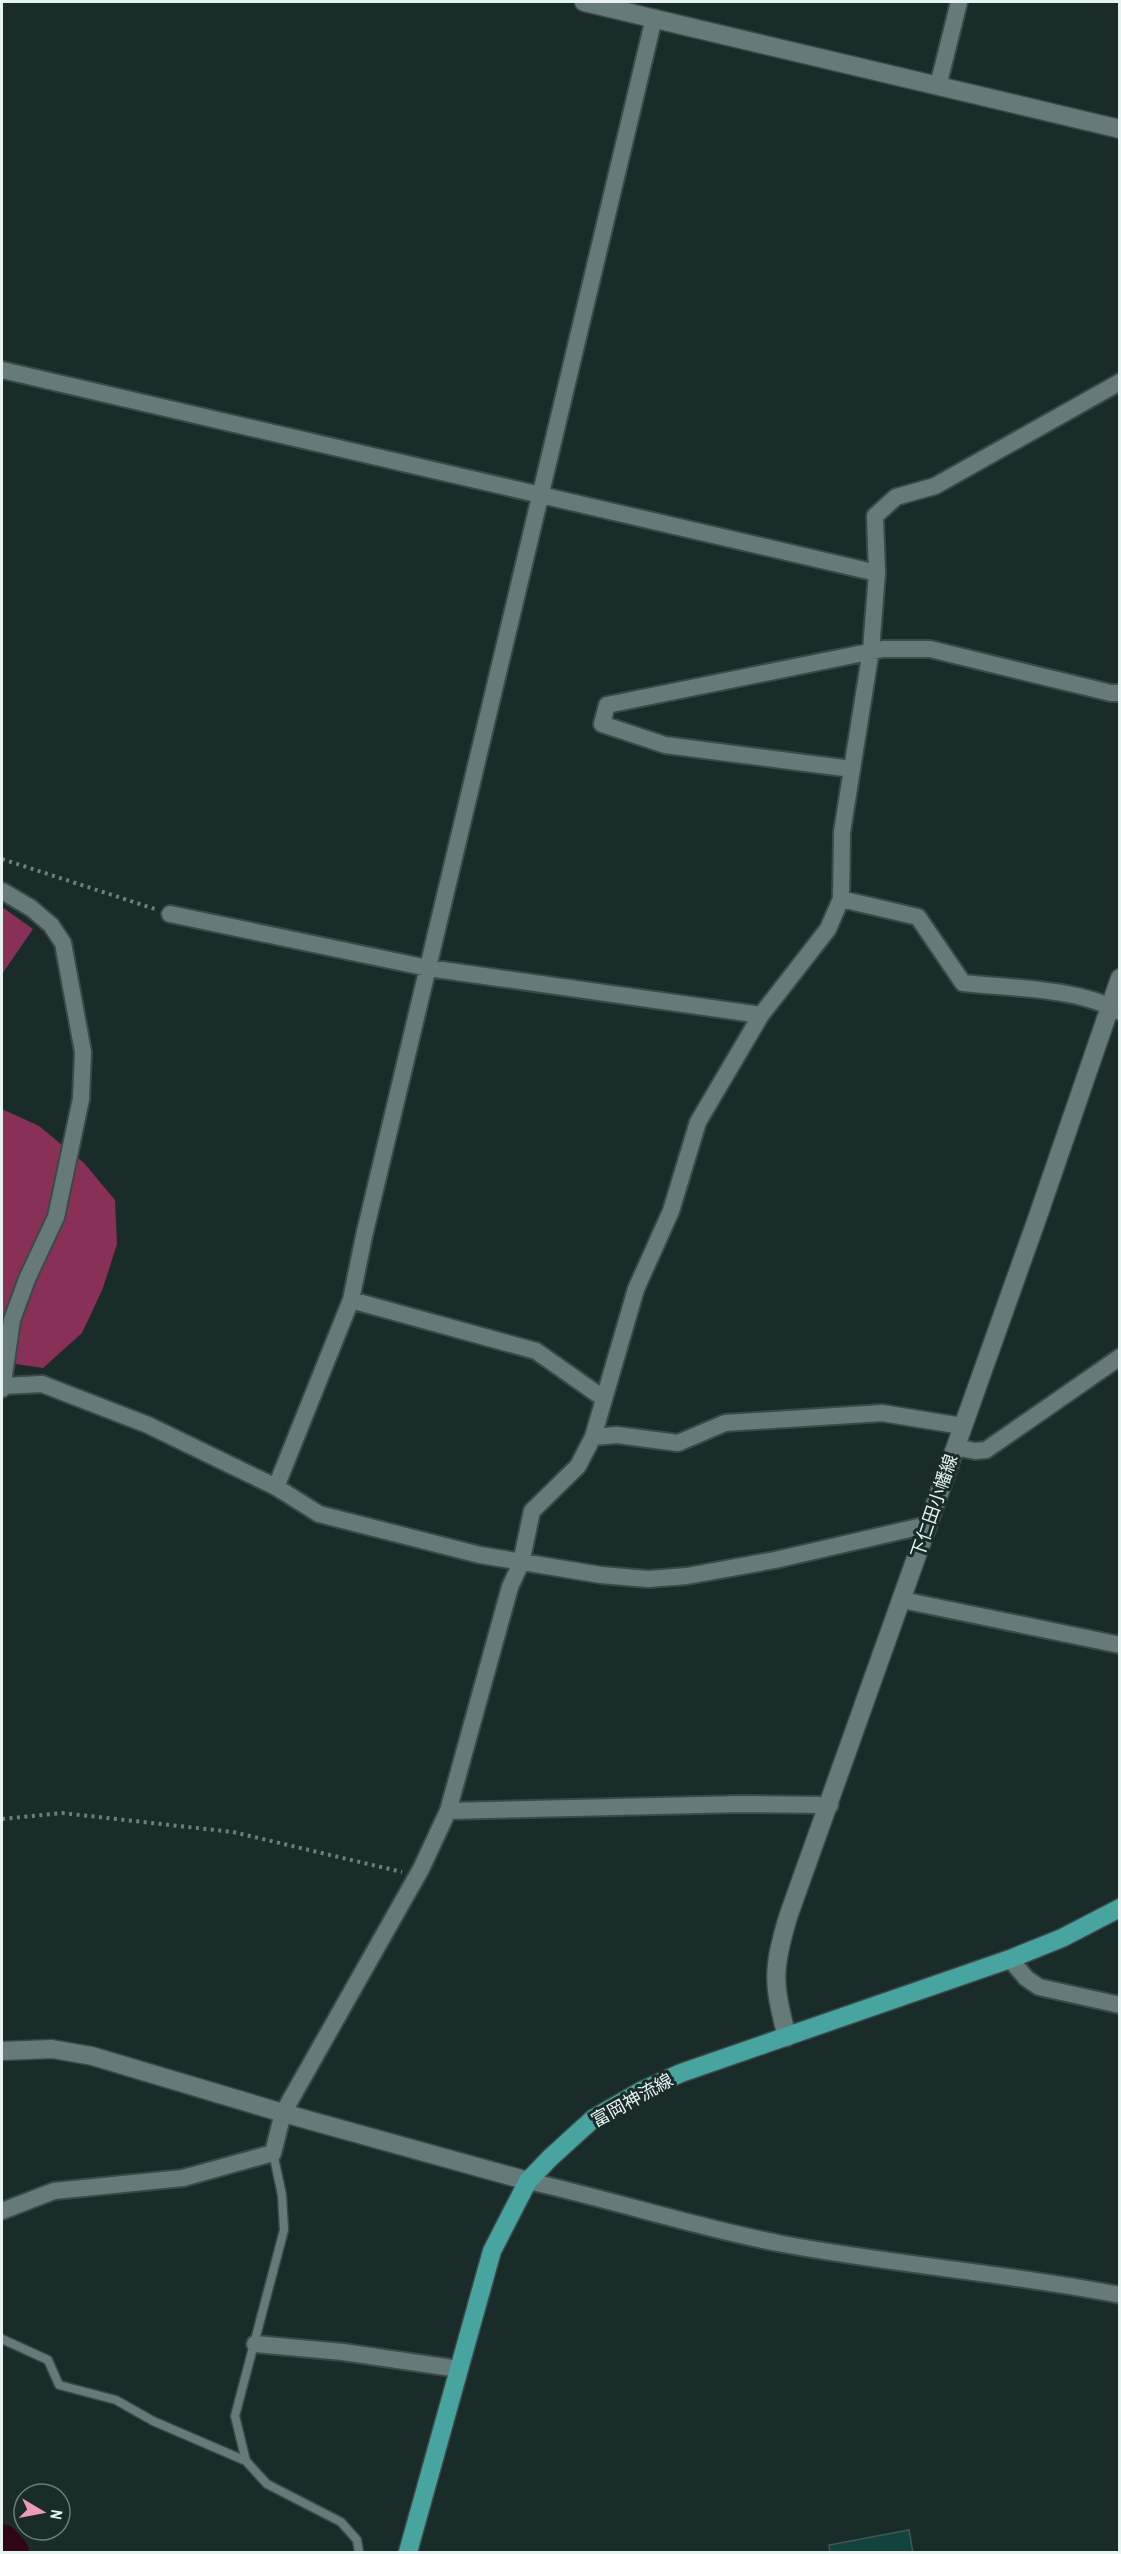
<svg xmlns="http://www.w3.org/2000/svg" width="1121" height="2554" viewBox="0 0 1121 2554" font-family="'Archivo Narrow','Noto Sans JP',sans-serif">
<style>
.forest{fill:#893056}
.lines{fill:none;stroke-linecap:round;stroke-linejoin:round}
.river{stroke:#310418;stroke-width:34}
.building{fill:#13433f;stroke:#425654;stroke-width:1.5}
.lane-casing{stroke:#3a4a48;stroke-width:11}
.street-casing{stroke:#3a4a48;stroke-width:20}
.secondary-casing{stroke:#3a4a48;stroke-width:21}
.primary-casing{stroke:#3a4a48;stroke-width:21}
.path{stroke:#6e7e7c;stroke-width:4;stroke-dasharray:3 4.5;stroke-linecap:butt}
.lane{stroke:#667b79;stroke-width:8}
.street{stroke:#667b79;stroke-width:16}
.secondary{stroke:#667b79;stroke-width:18}
.primary{stroke:#47a49e;stroke-width:18}
.labels{text-anchor:middle;dominant-baseline:central;stroke-width:6;stroke-linejoin:round;paint-order:stroke}
.street-label{font-size:18px;fill:#e7f3f1;stroke:#192c2a}
</style>
<rect width="100%" height="100%" fill="#192c2a"/>
<path class="forest" d="M2 907 33 929 2 974Z
M2 1109 39 1126 84 1163 115 1200 117 1244 103 1288 82 1333 43 1368 2 1362Z"/>
<g class="lines">
<path class="river" d="M2 2541 12 2552"/>
</g>
<path class="building" d="M909 2530 913 2553H830L829 2545Z"/>
<g class="lines">
<defs>
<path id="lane" d="M273 2153 282 2195 284 2230 235 2416 246 2461 267 2484 341 2522 357 2540 359 2552
M2 2339 48 2360 59 2385 116 2400 153 2421 246 2461"/>
<path id="street" d="M938 86 959 2
M2 370 877 573
M852 769 665 745 602 724 607 705 883 649H930L1111 693H1120
M2 891 31 908 51 925 63 943 83 1052 81 1099 56 1217 27 1279 12 1320 2 1389
M841 899 918 917 963 983C1009 988 1080 988 1120 1012
M170 914 428 968 761 1015
M351 1300 536 1351 603 1398
M3 1386 42 1384 148 1425 276 1487 319 1514 480 1555 601 1575 648 1579 687 1576 775 1560 927 1525
M593 1437 617 1435 678 1443 725 1423 882 1413 962 1426
M955 1447 975 1451 986 1450 1120 1357
M276 1487 351 1300 364 1236 654 18
M902 1600 1120 1645
M448 1811 742 1804 830 1805
M1010 1959 1026 1978 1039 1987 1120 2005
M528 2181C614 2200 697 2228 783 2244 895 2265 1008 2273 1120 2295
M2 2211 54 2191 183 2178 273 2153 283 2113 421 1869 448 1811 510 1587 521 1563 532 1511 578 1466 593 1437 636 1289 671 1211 698 1122 761 1015 828 929 841 899 842 832 871 650 877 573 875 516 896 497 935 486 1120 382
M255 2344 343 2352 459 2369"/>
<path id="secondary" d="M584 2 1120 129
M787 2037C773 1983 772 1971 788 1917L1038 1216 1120 978
M2 2051 52 2049 92 2056 283 2113 528 2181"/>
<path id="primary" d="M408 2552 492 2251 528 2181 550 2158 594 2118 641 2091 681 2073 1010 1959 1062 1938 1120 1908"/>
</defs>
<use href="#lane" class="lane-casing"/>
<use href="#street" class="street-casing"/>
<use href="#secondary" class="secondary-casing"/>
<use href="#primary" class="primary-casing"/>
<path class="path" d="M2 859 155 909
M2 1819 62 1813 233 1832 402 1872"/>
<use href="#lane" class="lane"/>
<use href="#street" class="street"/>
<use href="#secondary" class="secondary"/>
<use href="#primary" class="primary"/>
</g>
<g class="labels">
<g class="street-label">
<text transform="translate(934 1506) rotate(-71)">下仁田小幡線</text>
<text transform="translate(632 2100) rotate(-29)">富岡神流線</text>
</g>
</g>
<rect width="1121" height="2554" fill="none" stroke="#e7f3f1" stroke-width="6"/>
<g transform="translate(42 2512) rotate(100)"><circle r="28" fill="#192c2a" stroke="#6b7c7a" stroke-width="1.5"/>
<path d="M0-4.5L10 22L0 15L-10 22Z" fill="#ef9ab8"/>
<text y="-9" font-size="16" font-weight="bold" text-anchor="middle" fill="#e7f3f1">N</text>
</g>
</svg>
